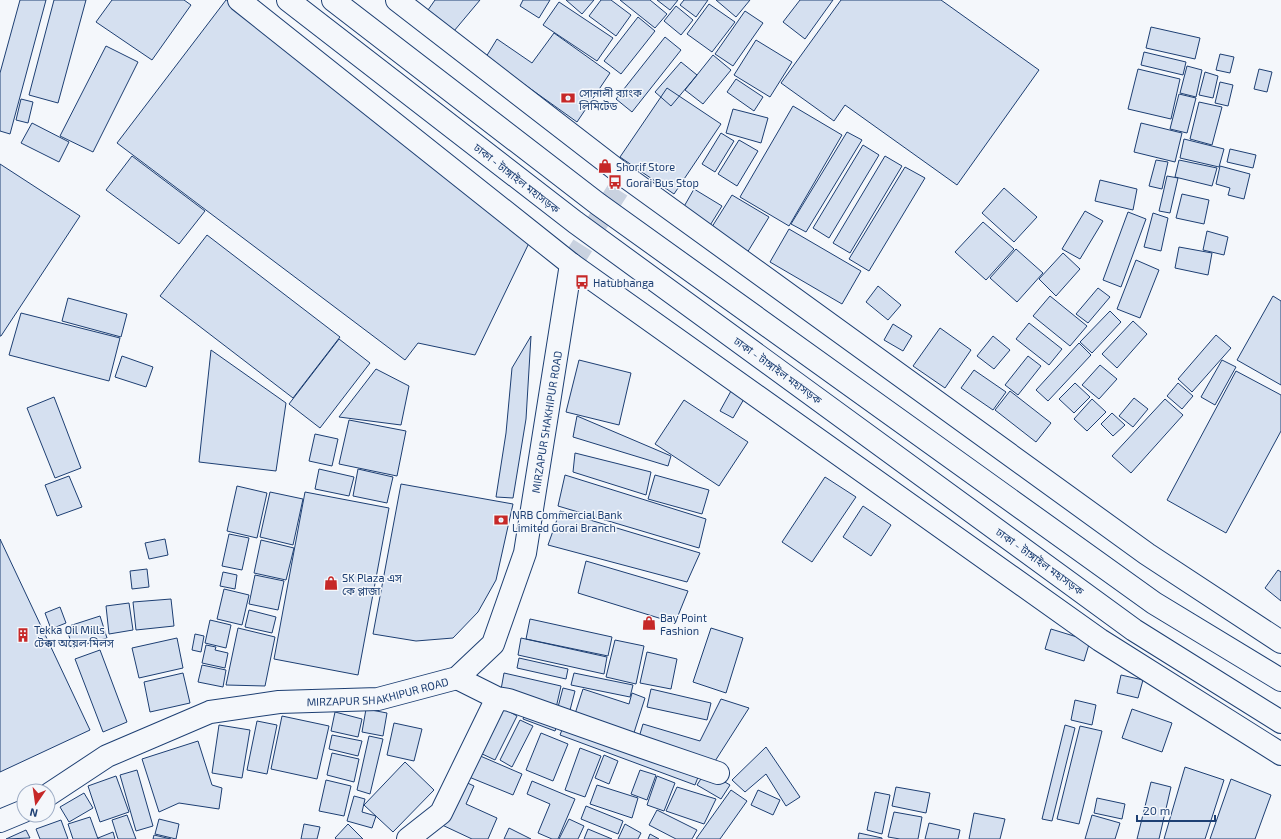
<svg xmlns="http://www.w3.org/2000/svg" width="1281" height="839" viewBox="0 0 1281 839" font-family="'Exo 2','Noto Sans Bengali',sans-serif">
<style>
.building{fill:#d5e0f0;stroke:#1d3f73}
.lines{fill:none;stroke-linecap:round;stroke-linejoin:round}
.secondary-tunnel{stroke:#c9d2e0;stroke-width:22;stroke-dasharray:22 11;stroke-linecap:butt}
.minor-casing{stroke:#1d3f73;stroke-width:24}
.secondary-casing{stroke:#1d3f73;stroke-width:24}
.trunk-casing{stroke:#1d3f73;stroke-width:24}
.minor{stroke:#f4f7fb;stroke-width:22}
.secondary{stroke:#f4f7fb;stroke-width:22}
.trunk{stroke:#f4f7fb;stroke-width:22}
.labels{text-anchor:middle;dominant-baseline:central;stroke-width:3;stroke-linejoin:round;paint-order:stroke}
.poi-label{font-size:11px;fill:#1d3f73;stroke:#f4f7fb;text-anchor:start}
.street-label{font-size:11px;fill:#1d3f73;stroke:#f4f7fb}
</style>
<rect width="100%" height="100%" fill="#f4f7fb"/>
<path class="building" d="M20 0H46L10 134 0 131V73Z
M54 0H86L58 103 29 95Z
M112 0H184L191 5 152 60 96 22Z
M226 0H230L529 243 475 355 418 343 405 360 117 143Z
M435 0H480L454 31 428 10Z
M523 0H550L539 18 520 6Z
M566 0H594L582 14Z
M601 0H611L631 15 616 36 589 16Z
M620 0H650L667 14 655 28Z
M657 0H678L670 10Z
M684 0H708L696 17 680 5Z
M716 0H750L736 17Z
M800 0H833L805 39 783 22Z
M841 0H941L1039 70 957 185 845 105 834 121 781 83Z
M559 2 613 38 597 61 543 25Z
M709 4 735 22 712 52 687 34Z
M676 6 693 20 681 35 664 21Z
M745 11 763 23 733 66 715 54Z
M638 17 655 31 621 74 604 61Z
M1151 27 1200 38 1195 59 1146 48Z
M554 33 610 73 577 122 486 57 497 39 532 63Z
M665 37 681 50 632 112 616 99Z
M756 40 792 62 770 97 734 75Z
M106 46 138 62 93 152 60 136Z
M1144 52 1186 62 1183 75 1141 65Z
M1220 54 1234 57 1230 73 1216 70Z
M713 55 731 70 703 104 685 90Z
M681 62 697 75 671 106 655 92Z
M1187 66 1202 70 1196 97 1180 93Z
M1138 69 1180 79 1171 119 1128 109Z
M1259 69 1272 72 1267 92 1254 89Z
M1205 72 1218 76 1213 98 1199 95Z
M736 79 763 97 754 111 727 92Z
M1220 82 1233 85 1228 106 1215 103Z
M667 88 721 124 674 194 620 157Z
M1179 94 1196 98 1187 133 1170 129Z
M21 99 33 102 28 123 16 120Z
M1199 102 1222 107 1212 145 1190 139Z
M793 106 842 135 789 226 740 197Z
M733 109 768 118 761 143 726 133Z
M32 123 69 142 59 162 21 143Z
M1141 123 1182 133 1175 162 1134 152Z
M847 132 862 140 806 232 791 224Z
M721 133 734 141 715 172 702 164Z
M1184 139 1224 149 1219 167 1180 158Z
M739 140 758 151 737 186 718 174Z
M863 145 879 155 829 238 813 228Z
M1230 149 1256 155 1253 168 1227 162Z
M132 156 205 211 179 244 106 190Z
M885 156 902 166 850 253 833 243Z
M1156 160 1168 162 1162 189 1149 186Z
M1179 160 1217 168 1212 186 1175 177Z
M0 164 80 216 1 336H0Z
M1220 166 1250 174 1244 199 1228 195 1230 188 1216 184Z
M905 167 925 178 869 271 849 259Z
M1167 176 1178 178 1170 213 1159 211Z
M1100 180 1137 189 1133 210 1095 201Z
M1004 188 1037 217 1014 242 982 213Z
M694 189 722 206 709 227 682 210Z
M1182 194 1209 200 1204 224 1176 218Z
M732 195 769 217 747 253 710 230Z
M1085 211 1103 221 1080 259 1062 249Z
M1128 212 1146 219 1121 287 1103 280Z
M1153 213 1168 218 1161 251 1144 247Z
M983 222 1014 249 986 280 955 252Z
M789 229 861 271 842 304 770 262Z
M1207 231 1228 237 1224 255 1203 250Z
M207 235 340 337 293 398 160 296Z
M1179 247 1212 253 1208 275 1175 268Z
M1016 249 1043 273 1017 302 990 278Z
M1063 253 1080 269 1056 296 1039 279Z
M1136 260 1159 270 1140 318 1117 309Z
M878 286 901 305 888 320 866 302Z
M1098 288 1110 297 1088 323 1076 314Z
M1050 296 1087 326 1070 346 1033 316Z
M1273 296 1281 301V385L1237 360Z
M68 298 127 314 121 337 62 321Z
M1110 311 1121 322 1092 353 1080 342Z
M21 313 120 338 109 381 9 355Z
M1133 321 1147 334 1117 368 1102 354Z
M1029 323 1062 349 1049 365 1016 339Z
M893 324 912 336 903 351 884 340Z
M940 328 971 350 945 388 913 366Z
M1216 335 1231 348 1192 392 1178 379Z
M531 336 526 419 513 498 496 497 506 433 512 368Z
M993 336 1010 350 994 369 977 356Z
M339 339 370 363 320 428 289 404Z
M1079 343 1091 355 1048 401 1036 390Z
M211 350 286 403 276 471 199 462Z
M122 356 153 367 146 387 115 377Z
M1028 356 1041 366 1018 395 1005 385Z
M579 360 631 373 619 425 566 412Z
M1222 360 1236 367 1215 405 1201 397Z
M1100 365 1117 379 1099 399 1082 385Z
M376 369 409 386 401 425 339 417Z
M974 370 1006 392 993 410 961 388Z
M1236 371 1281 395V431L1226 533 1167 500Z
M1075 383 1090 397 1074 413 1059 399Z
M1178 383 1193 396 1182 409 1167 396Z
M731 391 744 399 733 418 720 411Z
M1010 391 1051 423 1036 442 995 410Z
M54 397 81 468 55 478 27 408Z
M1134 398 1148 409 1133 427 1119 416Z
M1092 399 1106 412 1087 431 1074 419Z
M1165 399 1183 415 1131 473 1112 456Z
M684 400 748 442 719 486 655 444Z
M1112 413 1125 425 1113 436 1101 424Z
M577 416 671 456 668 466 573 437Z
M349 420 406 431 397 476 339 464Z
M315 434 338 439 332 466 309 461Z
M575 453 651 472 646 495 573 472Z
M319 469 354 477 349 496 315 489Z
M358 469 393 477 387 503 353 496Z
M565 475 706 519 699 548 558 506Z
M655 475 709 490 702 514 648 499Z
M69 476 82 507 57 516 45 485Z
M825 477 856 497 812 562 782 542Z
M401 484 513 504 496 580 478 612 453 638 416 641 373 634Z
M237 486 267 493 257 538 227 531Z
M270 492 303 499 293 545 260 537Z
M305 492 389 508 358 675 274 659Z
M863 506 891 525 871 556 843 537Z
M560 511 700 553 687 582 548 545Z
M229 534 249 538 242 570 222 566Z
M0 539 90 730 0 772Z
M165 539 168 555 149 559 145 543Z
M261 540 294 548 286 580 254 573Z
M586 561 688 591 675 623 578 593Z
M147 569 149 587 132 589 130 571Z
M1278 570 1281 572V601L1265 588Z
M223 572 237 575 235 589 220 586Z
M255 575 284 581 278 610 249 604Z
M224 589 249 595 242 625 217 619Z
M171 599 174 626 136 630 133 602Z
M129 603 133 630 109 634 106 606Z
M60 607 66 623 51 629 45 613Z
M249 610 276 617 272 633 245 627Z
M100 616 107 638 73 648 66 627Z
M530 619 612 637 608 656 526 639Z
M210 620 231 625 226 648 205 643Z
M238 628 275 637 265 686 226 685Z
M711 628 743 638 726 693 693 682Z
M1051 629 1090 641 1084 661 1045 649Z
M195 634 204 636 201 652 192 650Z
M177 638 183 668 139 678 132 648Z
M521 638 607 657 604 674 518 655Z
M615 640 644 646 636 684 606 677Z
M206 645 216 647 215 650 228 653 225 668 202 663Z
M100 650 127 722 103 732 75 659Z
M647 652 677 659 671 689 640 683Z
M519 658 568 669 566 679 517 668Z
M202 665 226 670 223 687 198 682Z
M183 673 190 703 150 712 144 682Z
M504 673 561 686 556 708 500 695Z
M574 673 633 685 630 697 571 685Z
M1121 675 1143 680 1138 698 1117 693Z
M563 688 575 691 569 714 557 711Z
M583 689 629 704 632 693 645 698 632 739 573 720Z
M651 689 711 703 707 720 647 707Z
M721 699 749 708 710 769 637 744 643 724 700 741Z
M1075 700 1096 705 1092 725 1071 720Z
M501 707 517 716 495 760 478 752Z
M527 708 559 720 555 731 523 719Z
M366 709 387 713 383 736 362 732Z
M1132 709 1172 723 1162 752 1122 738Z
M335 712 362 719 358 737 331 731Z
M282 716 329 726 317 779 271 769Z
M520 720 533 726 512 767 500 760Z
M257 721 277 725 267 774 247 770Z
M565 722 700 772 695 785 560 735Z
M394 723 422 729 414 761 387 755Z
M219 725 250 730 242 778 212 773Z
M1065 725 1075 728 1052 821 1042 819Z
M1080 726 1102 731 1079 824 1057 819Z
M541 733 568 744 553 781 526 770Z
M332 735 362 741 358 756 329 749Z
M369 736 383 739 370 794 357 790Z
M198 741 212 785 222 788 219 809 179 803 159 812 142 759Z
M766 747 800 797 786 806 766 774 745 792 732 780Z
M580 748 601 756 585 797 565 790Z
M332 753 359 759 354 782 327 775Z
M478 755 522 774 513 795 469 777Z
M604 755 618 761 609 784 595 778Z
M405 762 434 790 393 832 364 805Z
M1185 767 1224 780 1205 839H1164Z
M137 770 153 826 136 831 120 775Z
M640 770 656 775 647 800 631 794Z
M706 771 730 785 721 799 697 785Z
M116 776 129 812 100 822 88 786Z
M657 776 675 783 664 811 647 805Z
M1231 779 1271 795 1255 839H1210Z
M326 780 351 786 344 816 319 811Z
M461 780 474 786 466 804 497 818 488 839H472L440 824Z
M532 781 575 799 558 839H552L538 833 550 804 527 794Z
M1151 782 1171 787 1159 839H1137Z
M597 785 638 798 632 818 590 804Z
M677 787 716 799 704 824 666 811Z
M896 787 930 793 926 813 892 806Z
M731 790 747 801 720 839H696Z
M758 790 780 800 773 815 751 805Z
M875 792 890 795 882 834 867 830Z
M84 793 93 808 69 822 60 807Z
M354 796 365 799 362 812 376 816 372 828 347 821Z
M1097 798 1125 804 1122 819 1094 813Z
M586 806 623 821 618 834 581 819Z
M657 810 697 830 692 839H676L649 825Z
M894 812 922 817 918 839H900L888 837Z
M974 813 1005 819 1000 839H969Z
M127 815 136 839H118L112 820Z
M1092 815 1120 823 1115 839H1085Z
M90 817 98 839H73L68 824Z
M159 819 179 824 176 839 155 834Z
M569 819 584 826 578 839H559Z
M61 820 68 839H40L36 829Z
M929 823 960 830 958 839H925Z
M304 824 320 827 317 839H301Z
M348 824 363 839H336L335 838Z
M625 824 641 833 638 839H618Z
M509 828 531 839H504Z
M588 829 612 839H584Z
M26 830 30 838 6 839Z
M113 832 115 839H99L98 838Z
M859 833 882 838V839H858Z
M650 834 659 839H648Z
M154 835 171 839H153Z"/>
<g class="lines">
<path class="secondary-tunnel" d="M571 264 626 177"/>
<defs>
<path id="minor" d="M457 678 497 698 509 700 642 747 718 773
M408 839 441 813 497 698"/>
<g id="secondary">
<path d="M239 0 571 264 1100 640 1281 754"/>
<path d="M397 0 626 177 1147 554 1281 642"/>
<path id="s1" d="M48 795 107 756 210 712 279 702 378 699 457 678 493 644 525 553 571 264"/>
<path d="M0 821 24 811"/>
</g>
<path id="trunk" d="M288 0 575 222 1134 630 1281 722
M333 0 598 204 1154 603 1281 680"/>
</defs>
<use href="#minor" class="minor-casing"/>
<use href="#secondary" class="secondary-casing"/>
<use href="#trunk" class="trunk-casing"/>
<use href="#minor" class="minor"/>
<use href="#secondary" class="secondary"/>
<use href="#trunk" class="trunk"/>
</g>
<defs>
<symbol id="bank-bare" viewBox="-9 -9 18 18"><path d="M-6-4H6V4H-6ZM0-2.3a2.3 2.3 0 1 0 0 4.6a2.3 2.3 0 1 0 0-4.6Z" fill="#c62828" stroke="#f4f7fb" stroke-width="2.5" paint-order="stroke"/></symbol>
<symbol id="shop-bare" viewBox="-9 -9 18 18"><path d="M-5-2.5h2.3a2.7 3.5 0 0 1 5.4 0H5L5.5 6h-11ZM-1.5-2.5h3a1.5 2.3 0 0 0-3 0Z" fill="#c62828" stroke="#f4f7fb" stroke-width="2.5" paint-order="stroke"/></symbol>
<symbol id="bus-bare" viewBox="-9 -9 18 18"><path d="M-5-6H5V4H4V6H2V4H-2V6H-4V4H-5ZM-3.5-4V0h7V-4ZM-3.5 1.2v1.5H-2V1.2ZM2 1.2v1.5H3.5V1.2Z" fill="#c62828" stroke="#f4f7fb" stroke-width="2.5" paint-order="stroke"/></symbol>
<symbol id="building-bare" viewBox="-9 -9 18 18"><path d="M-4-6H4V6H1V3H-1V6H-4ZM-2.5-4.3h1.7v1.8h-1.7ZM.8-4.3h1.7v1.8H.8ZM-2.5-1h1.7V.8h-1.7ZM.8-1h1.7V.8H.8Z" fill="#c62828" stroke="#f4f7fb" stroke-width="2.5" paint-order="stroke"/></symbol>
</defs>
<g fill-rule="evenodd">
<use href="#bank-bare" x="558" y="88" width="20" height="20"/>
<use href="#shop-bare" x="595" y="156" width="20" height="20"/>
<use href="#bus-bare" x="605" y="172" width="20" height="20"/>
<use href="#bus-bare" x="572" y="272" width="20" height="20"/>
<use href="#bank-bare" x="491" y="510" width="20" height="20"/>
<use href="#shop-bare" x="321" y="573" width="20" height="20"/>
<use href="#shop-bare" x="639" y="613" width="20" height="20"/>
<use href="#building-bare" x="13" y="625" width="20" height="20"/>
</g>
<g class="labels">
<g class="poi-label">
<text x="579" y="92">সোনালী ব্যাংক<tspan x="579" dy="13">লিমিটেড</tspan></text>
<text x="616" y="166">Shorif Store</text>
<text x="626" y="182">Gorai Bus Stop</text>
<text x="593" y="282">Hatubhanga</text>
<text x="512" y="514">NRB Commercial Bank<tspan x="512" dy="13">Limited Gorai Branch</tspan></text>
<text x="342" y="577">SK Plaza এস<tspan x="342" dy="13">কে প্লাজা</tspan></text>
<text x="660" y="617">Bay Point<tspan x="660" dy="13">Fashion</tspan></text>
<text x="34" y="629">Tekka Oil Mills<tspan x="34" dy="13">টেক্কা অয়েল মিলস</tspan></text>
</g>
<g class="street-label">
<text transform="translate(517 178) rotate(38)">ঢাকা - টাঙ্গাইল মহাসড়ক</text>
<text transform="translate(778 370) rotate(36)">ঢাকা - টাঙ্গাইল মহাসড়ক</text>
<text stroke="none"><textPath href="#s1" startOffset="712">MIRZAPUR SHAKHIPUR ROAD</textPath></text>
<text transform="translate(1040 561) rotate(36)">ঢাকা - টাঙ্গাইল মহাসড়ক</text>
<text stroke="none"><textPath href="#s1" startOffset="352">MIRZAPUR SHAKHIPUR ROAD</textPath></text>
</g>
</g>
<g transform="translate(36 803) rotate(193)"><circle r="19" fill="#f4f7fb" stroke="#9eadc5"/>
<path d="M0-3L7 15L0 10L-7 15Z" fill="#c62828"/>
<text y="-6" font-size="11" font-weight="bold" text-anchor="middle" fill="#1d3f73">N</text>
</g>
<path d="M1137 815v6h78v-6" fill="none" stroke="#1d3f73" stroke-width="2"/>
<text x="1143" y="815" font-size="12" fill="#1d3f73" stroke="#f4f7fb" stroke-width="3" paint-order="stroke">20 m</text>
</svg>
